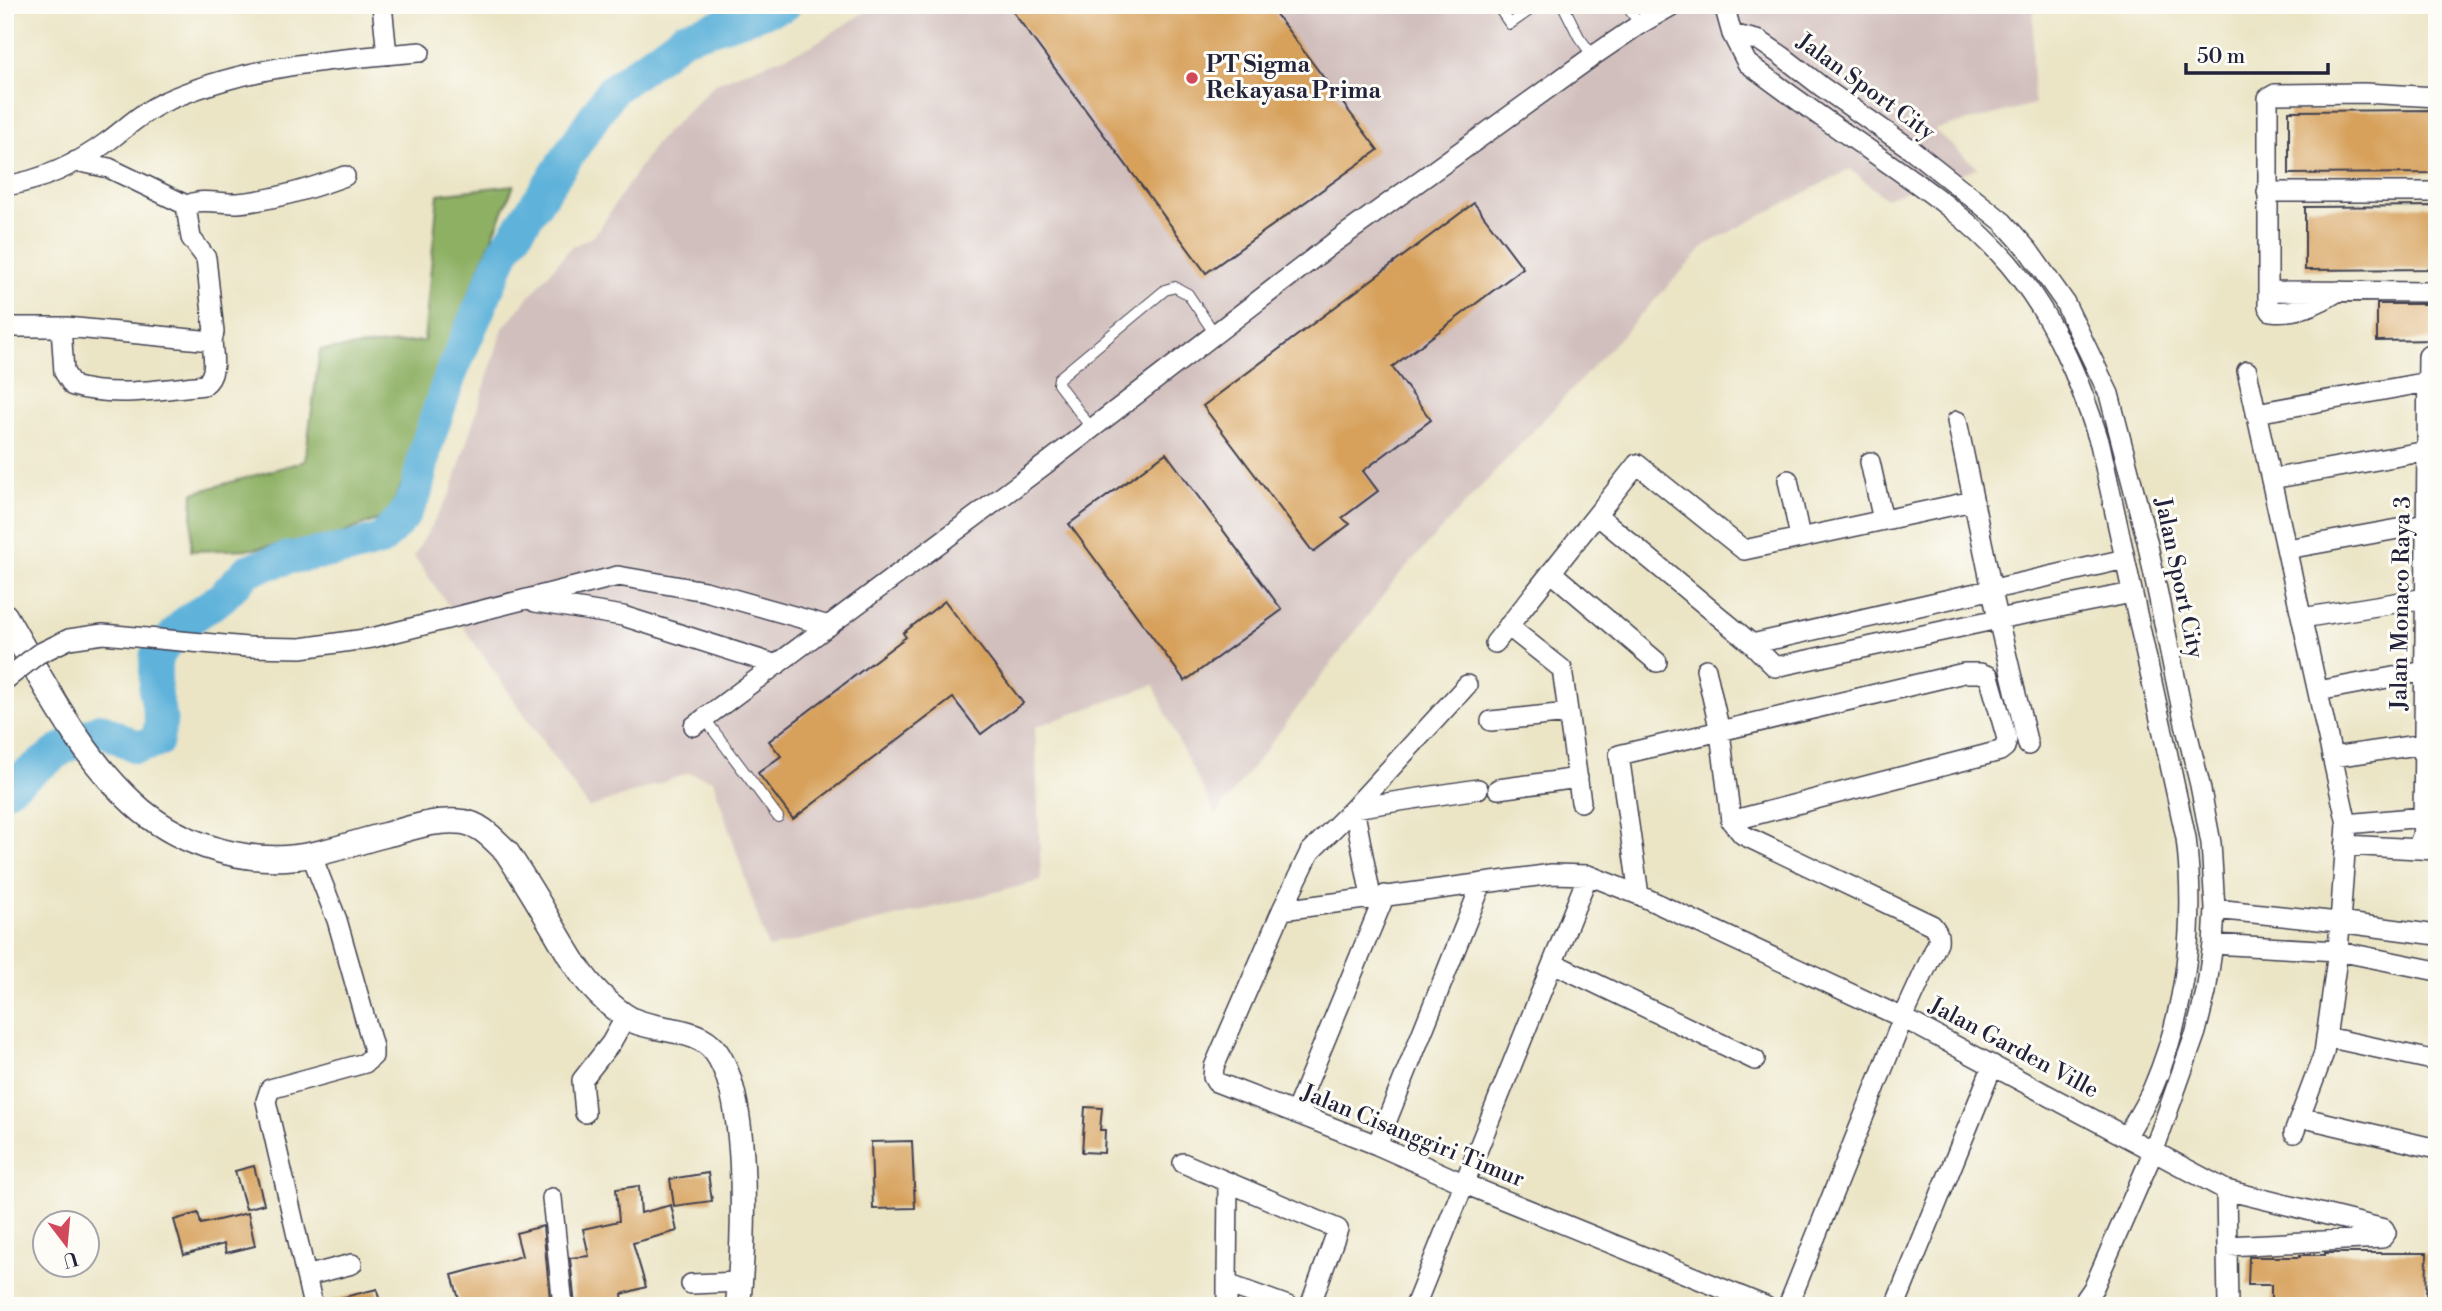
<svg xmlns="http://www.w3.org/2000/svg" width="2442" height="1311" viewBox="0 0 2442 1311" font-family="'Libre Bodoni',serif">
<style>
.industrial{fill:#d1bfbd}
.forest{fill:#8db064;stroke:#586950;stroke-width:2}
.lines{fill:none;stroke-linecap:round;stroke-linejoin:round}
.river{stroke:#5eb2da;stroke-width:33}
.building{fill:#d7a15c}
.service-casing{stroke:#403f50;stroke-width:12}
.minor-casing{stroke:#403f50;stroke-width:22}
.tertiary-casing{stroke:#403f50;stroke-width:27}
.service{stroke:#fff;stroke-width:10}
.minor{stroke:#fff;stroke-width:19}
.tertiary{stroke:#fff;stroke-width:24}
.minor-bridge-casing{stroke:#403f50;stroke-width:22;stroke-linecap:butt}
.minor-bridge{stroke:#fff;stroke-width:19}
.poi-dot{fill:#d1495b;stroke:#fdfcf7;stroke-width:2.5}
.labels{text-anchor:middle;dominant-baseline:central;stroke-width:6;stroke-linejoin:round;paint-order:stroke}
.poi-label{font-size:23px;font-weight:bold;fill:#22223b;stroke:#fdfcf7;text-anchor:start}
.street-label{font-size:23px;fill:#22223b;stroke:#fdfcf7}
</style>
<rect width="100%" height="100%" fill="#fdfcf7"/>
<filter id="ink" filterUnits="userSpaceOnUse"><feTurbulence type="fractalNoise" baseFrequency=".0143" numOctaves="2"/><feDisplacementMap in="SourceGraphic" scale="14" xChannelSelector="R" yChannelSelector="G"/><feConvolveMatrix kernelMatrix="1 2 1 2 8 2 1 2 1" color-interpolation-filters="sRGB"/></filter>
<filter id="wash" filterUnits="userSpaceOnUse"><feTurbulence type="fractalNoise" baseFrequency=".00686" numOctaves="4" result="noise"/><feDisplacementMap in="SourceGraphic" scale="28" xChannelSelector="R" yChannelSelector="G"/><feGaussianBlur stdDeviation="1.57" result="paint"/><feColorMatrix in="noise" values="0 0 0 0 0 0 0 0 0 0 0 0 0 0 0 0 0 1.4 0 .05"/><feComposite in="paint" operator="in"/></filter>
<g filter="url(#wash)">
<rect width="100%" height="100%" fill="#ebe5c6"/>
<path class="industrial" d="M876 5H2034L2032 61 2034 104 1934 130 1978 168 1885 198 1850 169 1707 244 1397 577 1216 815 1173 730 1154 685 1035 727 1041 881 768 948 713 780 689 773 589 808 414 556 451 492 503 328 571 247 594 236 655 144 716 83 809 47Z"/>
<path class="forest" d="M514 185 449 341 414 457 387 516 341 534 253 549 191 551 193 493 305 461 320 350 424 341 438 194Z"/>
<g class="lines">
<path class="river" d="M5 790 62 749 101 729 137 747 157 742 161 720 155 691 156 656 186 622 222 597 248 570 288 558 352 548 381 540 403 517 416 493 426 447 450 376 504 251 612 90 684 37 785 5"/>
</g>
<g id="blocks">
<path class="building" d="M1008 5H1269L1378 150 1206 273Z
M2437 110V173L2289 174V111Z
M1474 203 1523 268 1392 367 1431 420 1363 471 1378 491 1342 518 1350 524 1313 552 1203 406Z
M2437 206V269L2305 270V207Z
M2377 304H2437V340L2377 341Z
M1166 453 1282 610 1185 681 1069 524Z
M945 601 1023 703 981 734 953 698 793 819 758 773 781 756 769 741 906 637 903 633Z
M1085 1107 1102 1108 1100 1130H1105L1104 1153 1082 1152Z
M912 1141 915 1208 873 1209 871 1142Z
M254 1166 264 1204 246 1209 235 1171Z
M708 1173 712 1201 674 1206 670 1179Z
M639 1186 641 1213 671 1205 677 1231 633 1243 646 1287 622 1294 623 1306H575L570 1258 589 1256 583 1229 619 1221 616 1189Z
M198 1213 201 1224 248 1213 255 1246 226 1253 224 1244 184 1255 174 1220Z
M543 1226 550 1299 522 1306H461L452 1275 522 1256 516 1233Z
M2325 1253H2427L2426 1306H2271V1285H2248L2249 1257H2300V1255H2325Z
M377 1289 380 1303 379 1306H333L332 1300Z"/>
</g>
</g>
<g filter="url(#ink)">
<use href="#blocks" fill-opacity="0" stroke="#403f50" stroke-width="2"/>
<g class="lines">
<defs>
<path id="service" d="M1497 5 1510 24 1537 5
M1563 5 1579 37 1593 56
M1626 5 1640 24
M1092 429 1058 384 1059 378 1165 290 1175 287 1188 294 1215 334
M705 719 778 817"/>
<path id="minor" d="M382 5 387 55
M1724 5 1732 34
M76 161 109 168 188 206
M5 186C43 180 76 165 107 142 126 128 142 112 164 102 244 66 333 59 420 52
M2267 192H2437
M2268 291 2437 292
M2339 291C2318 304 2296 314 2271 311L2268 306V98L2275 94 2364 93 2437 97
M5 327H66L212 341 214 332 206 258 191 238 187 213 189 205C198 198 225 204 238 203 275 200 310 189 345 176
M61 327 64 372 73 386C114 398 163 389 204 385 218 375 213 356 212 341
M2247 371 2347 824 2338 951 2324 1053 2294 1133
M2256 413 2428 382
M1957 421 1998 619 2028 745
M1870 462 1883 520
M2271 479 2427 451
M1788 480 1800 537
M1597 515 1752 644 1775 667 1998 619 2132 593
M2287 549 2426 524
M1551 572 1657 662
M535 602 623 616 777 665
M2302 618 2426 598
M1508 626 1562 669 1581 802
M1495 643 1637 464 1744 550 1973 501
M1752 644 2125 559
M247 647 301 648 372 638 618 576 705 591 829 626
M2318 691 2425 671
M1491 721 1568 713
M694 726 1047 463 1332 244 1593 56 1640 24 1673 5
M2333 757 2424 744
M1498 789 1578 778
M1354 808 1467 685
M1354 808 1478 789
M2347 824 2423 817
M2345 845 2437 850
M2417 849 2422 836 2423 825 2428 356
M311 854 337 920 373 1047V1056L365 1063 270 1089 266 1101 313 1306
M1639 895 1619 755 1964 673H1980L1989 676 2007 739 2005 747 2000 751 1731 821
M1371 897 1354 808 1310 852 1282 910 1214 1067 1213 1077 1216 1082 1377 1145 1465 1184 1765 1306
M2215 909 2338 922 2437 935
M1282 910 1552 874 1588 875 1639 895 1903 1018 1938 942C1939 934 1937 931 1932 925L1743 835 1731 821 1720 732 1706 669
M2213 944 2338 951 2437 971
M1553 963 1755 1060
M2326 1037 2437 1061
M585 1113 582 1080 611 1043 626 1016
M1295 1113 1385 895
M2300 1117 2437 1149
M1377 1145 1482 883
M1183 1163 1338 1229 1310 1306
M2226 1190 2228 1306
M552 1198 563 1306
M306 1276 352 1264
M691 1284 740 1282
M1227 1284 1228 1182
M1227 1306V1284L1288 1306
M1415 1306 1588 875
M1788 1306 1903 1018 2226 1190 2384 1229 2386 1233 2382 1238 2227 1246
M1895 1306 1993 1065
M2081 1306 2094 1287 2154 1150 2196 1032 2206 992 2213 944 2215 909 2211 843 2200 785 2183 715 2147 541 2109 394 2064 301 2028 250 2003 222 1911 149 1822 87 1782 56 1760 41 1732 34 1747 63C1786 92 1825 120 1865 147 1916 183 1968 216 2009 264 2054 317 2080 380 2100 444L2186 838C2196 922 2187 1009 2153 1088 2146 1104 2135 1120 2127 1136"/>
<path id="tertiary" d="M5 616C43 681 78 753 134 804 174 841 233 861 286 858 319 856 353 843 385 835 409 829 437 818 463 822 481 824 494 840 506 851 521 874 535 896 548 919 564 945 577 972 599 994 608 1003 620 1014 632 1020 654 1030 682 1028 703 1040 755 1069 743 1252 738 1306"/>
</defs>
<use href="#service" class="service-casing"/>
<use href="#minor" class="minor-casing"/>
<use href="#tertiary" class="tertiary-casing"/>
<use href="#service" class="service"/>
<use href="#minor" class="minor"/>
<use href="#tertiary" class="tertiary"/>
<defs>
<path id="minor-bridge" d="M5 680 38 654 69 639 103 634 247 647"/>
</defs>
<use href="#minor-bridge" class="minor-bridge-casing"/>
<use href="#minor-bridge" class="minor-bridge"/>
</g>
</g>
<circle class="poi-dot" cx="1192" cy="78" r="7"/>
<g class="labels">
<g class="poi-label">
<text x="1206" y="65">PT Sigma<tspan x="1206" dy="26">Rekayasa Prima</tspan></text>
</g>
<g class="street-label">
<text transform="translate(1866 87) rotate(36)">Jalan Sport City</text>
<text transform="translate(2179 578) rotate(78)">Jalan Sport City</text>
<text transform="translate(2401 603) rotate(-89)">Jalan Monaco Raya 3</text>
<text transform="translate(2014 1048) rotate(28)">Jalan Garden Ville</text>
<text transform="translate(1413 1136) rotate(22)">Jalan Cisanggiri Timur</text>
</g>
</g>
<rect width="2442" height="1311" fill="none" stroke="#fdfcf7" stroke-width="28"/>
<g transform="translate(66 1244) rotate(164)"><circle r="33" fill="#fdfcf7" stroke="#a5a5ac" stroke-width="2"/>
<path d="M0-5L12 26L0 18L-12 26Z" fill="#d1495b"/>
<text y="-10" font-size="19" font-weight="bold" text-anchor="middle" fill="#22223b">U</text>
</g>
<path d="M2186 63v10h142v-10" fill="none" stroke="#22223b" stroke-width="3.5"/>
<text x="2197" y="63" font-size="21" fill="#22223b" stroke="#fdfcf7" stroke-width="5" paint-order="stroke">50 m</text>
</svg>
